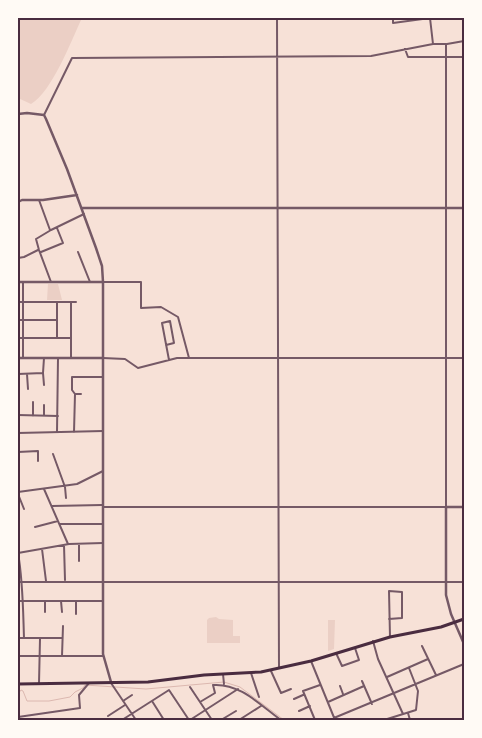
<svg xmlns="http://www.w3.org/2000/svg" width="482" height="738" viewBox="0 0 482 738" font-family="'Archivo Narrow',sans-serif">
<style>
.green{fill:#ebcfc5}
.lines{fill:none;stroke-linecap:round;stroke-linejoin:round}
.stream{stroke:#dcb8b0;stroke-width:1}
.minor{stroke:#755966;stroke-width:2}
.tertiary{stroke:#755966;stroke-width:2.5}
.primary{stroke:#4a2c40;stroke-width:3}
.neatline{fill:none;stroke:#4a2c40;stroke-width:2}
</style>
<rect width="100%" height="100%" fill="#f7e1d7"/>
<path class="green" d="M18 18H82C71 41 52 92 31 104L18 98Z
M48 284H58L62 300H47Z
M216 617 219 619 233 620V636H240V643H207V620L209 618Z
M328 620H335L334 649 328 651Z"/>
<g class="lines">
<path class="stream" d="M18 694 21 690 23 691 27 701H49L70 697 75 692 83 688 85 685 146 689 224 682 240 687 284 720"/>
<path class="minor" d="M277 18 279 668
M393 18V23L430 18 433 44
M447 44 464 41
M405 49 408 57H464
M44 115 72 58 371 56 433 44H446V507H103
M39 200 50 230
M41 252 63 243 57 228
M78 252 90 282
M18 258 24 257 38 250
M51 282 39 250 36 239 51 230 84 214
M103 282H141V308L161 307 178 317 189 358
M23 283V358
M18 302H76
M18 320H57
M18 338H70
M57 338V303
M166 345 174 343 170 321 162 323 169 360
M71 357V302
M103 358 125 359 138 368 177 358H464
M18 374 43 373
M27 374 28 389
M44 385 43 373 44 358
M75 394H81
M44 405V415
M18 415 58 416
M33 416V402
M57 432 58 358
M74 432 75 394 72 390V377H103
M18 433 103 431
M18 452 38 451V461
M53 454 65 487 66 498
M44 489 68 544
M18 492 77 484 103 471
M18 494 24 509
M52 506 102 505
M60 524H103
M35 527 58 521
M79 544V561
M64 545 65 580
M42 549 46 581
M18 553C23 581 23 609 24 638
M18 553 69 544 103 543
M18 582H464
M18 601H103
M61 601 62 612
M76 601V614
M45 612V601
M389 619 402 618V592L389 591 390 637
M18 638H62
M373 641 378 659 403 714
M422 646 436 675
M336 653 342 666 359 660 355 648
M18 656H103
M62 656 63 626
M311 661 335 720
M271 671 281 693 291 689
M251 673 259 697
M223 674 224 684
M387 677 428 659
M362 681 372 704
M39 683 40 639
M111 683 136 720
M340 686 343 694
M190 687 212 720
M294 699 303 695
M123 701 132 695
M152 701 164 720
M200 702 215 693 213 685C240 683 260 705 281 720
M328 702 364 686
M18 710 19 717
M299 711 310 706
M408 713 410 720
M108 716 125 705
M18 717 80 708 79 695 89 683
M122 720 169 690 189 720
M190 720 238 689
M221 720 236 711
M239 720 261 706
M315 720 303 691 320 685
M329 720 464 664
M384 720 416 710 418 691 409 668"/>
<path class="tertiary" d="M18 114 27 113 44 115 46 119 67 169 96 248 102 266 103 282V654L111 682
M18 202 22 200H43L77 195
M82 208H464
M18 282H103
M18 358H103
M464 507H446V595L451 614 464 644"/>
<path class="primary" d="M18 684 148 682 204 675 261 672 311 661 390 637 441 627 464 619"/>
</g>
<rect width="482" height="738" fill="none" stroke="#fffaf5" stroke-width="38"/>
<rect x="19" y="19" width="444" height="700" class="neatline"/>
</svg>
